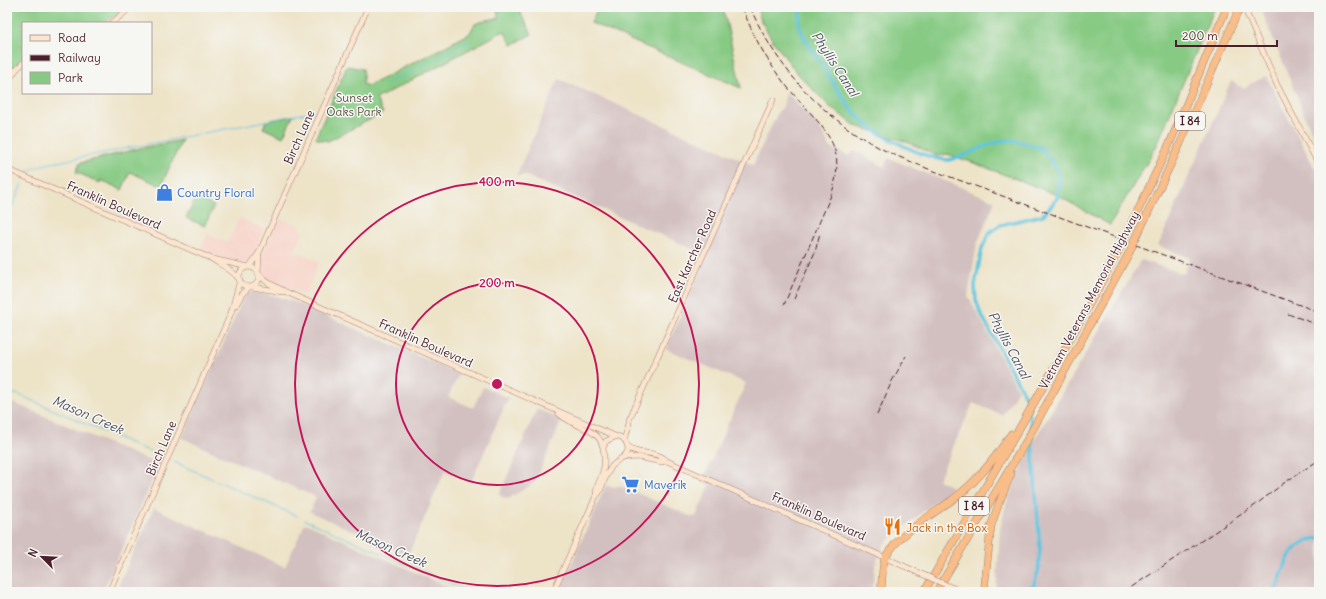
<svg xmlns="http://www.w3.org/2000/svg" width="1326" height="599" viewBox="0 0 1326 599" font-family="Delius,sans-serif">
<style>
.built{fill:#f7d1c6}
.industrial{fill:#d2bfbf}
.green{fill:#87ca84;stroke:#687458}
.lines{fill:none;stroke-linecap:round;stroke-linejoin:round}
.stream{stroke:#61c4df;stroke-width:1}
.canal{stroke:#61c4df;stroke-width:3.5}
.secondary-casing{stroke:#9c8179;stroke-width:6}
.highway-casing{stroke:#9c8179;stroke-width:8}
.secondary{stroke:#fce5cf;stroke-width:5}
.highway{stroke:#f8bd88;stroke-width:7}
.rail{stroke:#4a1f2b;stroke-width:1;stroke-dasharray:6 3;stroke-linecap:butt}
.secondary-bridge-casing{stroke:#9c8179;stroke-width:6;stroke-linecap:butt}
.highway-bridge-casing{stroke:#9c8179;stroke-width:8;stroke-linecap:butt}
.secondary-bridge{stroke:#fce5cf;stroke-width:5}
.highway-bridge{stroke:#f8bd88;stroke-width:7}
.ring{fill:none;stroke:#c2185b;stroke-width:2}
.labels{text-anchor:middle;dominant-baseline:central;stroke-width:3;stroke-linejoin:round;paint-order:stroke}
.shield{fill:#f6f6f2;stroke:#7e6067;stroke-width:1}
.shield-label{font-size:11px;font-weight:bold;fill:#4a1f2b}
.park-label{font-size:12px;fill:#5c5246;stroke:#f6f6f2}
.street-label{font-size:12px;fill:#4a1f2b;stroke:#f6f6f2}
.shop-label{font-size:12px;fill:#366cbe;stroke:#f6f6f2;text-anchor:start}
.food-label{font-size:12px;fill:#c56008;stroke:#f6f6f2;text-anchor:start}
.water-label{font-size:13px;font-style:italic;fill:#515161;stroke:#f6f6f2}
.centre{fill:#c2185b;stroke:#f6f6f2;stroke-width:2}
.ring-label{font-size:12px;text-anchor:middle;font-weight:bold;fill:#c2185b;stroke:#f6f6f2;stroke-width:3;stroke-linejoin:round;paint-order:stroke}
</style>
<rect width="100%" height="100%" fill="#f6f6f2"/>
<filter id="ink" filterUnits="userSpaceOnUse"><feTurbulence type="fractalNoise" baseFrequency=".025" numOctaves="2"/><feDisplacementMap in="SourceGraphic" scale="8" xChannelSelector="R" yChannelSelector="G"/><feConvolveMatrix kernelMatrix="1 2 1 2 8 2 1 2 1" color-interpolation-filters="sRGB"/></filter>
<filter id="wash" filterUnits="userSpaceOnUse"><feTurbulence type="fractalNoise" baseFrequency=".012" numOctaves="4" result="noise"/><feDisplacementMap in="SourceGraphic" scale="16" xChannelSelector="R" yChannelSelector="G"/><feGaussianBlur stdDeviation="0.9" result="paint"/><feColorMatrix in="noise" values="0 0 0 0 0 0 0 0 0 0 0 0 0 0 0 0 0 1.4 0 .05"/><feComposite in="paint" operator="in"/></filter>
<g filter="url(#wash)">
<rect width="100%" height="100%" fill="#ede3c7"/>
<path class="built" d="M239 218 264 229 255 255 250 262 246 263 225 259 201 249 207 234 227 243Z
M279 218 289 222 298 224 303 233 295 251 319 262 305 295 269 280 266 277 263 273 261 258Z"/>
<path class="industrial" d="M1262 7H1319V150L1261 9Z
M1266 76 1319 176V592H996L1000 530 1006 504 1029 449 1141 260 1184 274 1190 258 1158 246 1231 81 1243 88Z
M559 79 753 165 778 112 783 107 786 92 812 119 825 137 830 147 849 156 855 151 884 167 888 158 995 201 977 244 968 296 1018 390 1002 415 973 403 938 480 953 487 884 544 875 565 873 592H559L606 485 611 487 621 486 692 517 696 516 710 485 702 482 746 383 666 349 707 255 524 175 516 176Z
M252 292 276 296 297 303 459 374 448 397 473 408 483 387 508 398 471 482 445 471 408 555 310 512 316 497 182 438 243 299 248 293Z
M7 403H14L159 465 103 592H7Z
M537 409 562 420 535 482 508 499 499 495Z
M154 508 285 567 305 523 459 592H115Z"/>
<path class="green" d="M7 7H127L105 23H23V60L7 78Z
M496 7H517L532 34 512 45 504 31 376 99 383 113 328 141 317 139 316 137 347 66 363 69V84L368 86 469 34 475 24 486 20 499 18Z
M598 7H723L741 88 591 23Z
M757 7H1215L1156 147 1110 225 1055 194 974 163 947 154 937 156 907 142 856 126 829 106 797 73 773 41 761 21Z
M293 116 283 137 263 128 266 121Z
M182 140 161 186 130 172 122 190 101 180 100 183 76 172 80 163 141 148Z
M196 198 214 206 205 226 186 218Z"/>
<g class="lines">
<path class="stream" d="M533 8 535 7
M387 84 469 41
M27 172 28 171 42 165 316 111
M7 218 23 182
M7 395 17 394 160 456
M174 462 297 516
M305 520 470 592"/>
<path class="canal" d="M802 7C799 14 798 23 801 31 806 43 815 54 822 65 835 85 847 108 866 124 883 137 927 160 949 160L968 154 990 144 1008 140 1017 141 1041 148 1055 166 1058 174 1059 183 1057 199 1043 215 1000 225 990 232 982 248 975 285 976 300 980 312 1025 396 1030 415 1040 548 1038 572 1031 592
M1275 592C1286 567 1286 542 1319 538"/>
</g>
</g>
<g filter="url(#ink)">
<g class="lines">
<defs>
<path id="secondary" d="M1244 7 1277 85 1319 165
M112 23 131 7
M7 83 15 71 23 63
M7 169 212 259C222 266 232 269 239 279
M213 259 248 267
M249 267 259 253 368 7
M239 277a10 10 0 1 1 20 0a10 10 0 1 1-20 0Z
M258 273 259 256
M259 274C266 284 276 286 286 292L615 436
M252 287 283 292
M236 305 242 294 249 287
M558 413C581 434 607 423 604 466 603 477 595 486 596 496
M625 441C624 433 630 427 629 420L773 100
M627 446C637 457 657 449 667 461L915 571
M624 458 638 457 662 462 667 461
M953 588 961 592
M109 592 231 313 240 280
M553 592 596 496 599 493C603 485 606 474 612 466 617 460 625 460 628 451 628 444 624 438 617 436L606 441 603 448"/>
<path id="highway" d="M1128 232 1172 138 1227 7
M1138 234 1180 144 1240 7
M881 592C882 584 882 562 886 556 900 533 930 516 952 500 976 483 995 459 1011 434
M924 592C990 478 1058 365 1120 248
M936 592 1028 438 1129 253
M984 592 991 526 999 503 1011 474"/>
</defs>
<use href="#secondary" class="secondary-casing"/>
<use href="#highway" class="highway-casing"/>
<use href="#secondary" class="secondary"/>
<use href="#highway" class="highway"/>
<path class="rail" d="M742 7C752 33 765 58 782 80 796 100 829 127 835 151 839 165 836 179 832 193L784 305
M750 7C776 67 821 116 878 147 893 155 910 161 926 168L1319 312
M794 299 815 252 820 233
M1288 314 1319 325
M877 415 892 381 906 356
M1124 592 1254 506 1284 483 1319 460"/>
<defs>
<path id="secondary-bridge" d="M915 571 953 588"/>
<path id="highway-bridge" d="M1120 248 1128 232
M1129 253 1138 234"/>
</defs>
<use href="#secondary-bridge" class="secondary-bridge-casing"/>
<use href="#highway-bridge" class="highway-bridge-casing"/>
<use href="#secondary-bridge" class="secondary-bridge"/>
<use href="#highway-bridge" class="highway-bridge"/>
</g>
</g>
<g class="ring">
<circle cx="497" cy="384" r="101"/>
<circle cx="497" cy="384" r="202"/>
</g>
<defs>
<symbol id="shop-bare" viewBox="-9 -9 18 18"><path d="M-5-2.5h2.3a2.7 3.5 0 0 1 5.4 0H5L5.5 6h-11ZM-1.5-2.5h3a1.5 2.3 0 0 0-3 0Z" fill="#3f7fe0" stroke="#f6f6f2" stroke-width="2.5" paint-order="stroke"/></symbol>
<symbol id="supermarket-bare" viewBox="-9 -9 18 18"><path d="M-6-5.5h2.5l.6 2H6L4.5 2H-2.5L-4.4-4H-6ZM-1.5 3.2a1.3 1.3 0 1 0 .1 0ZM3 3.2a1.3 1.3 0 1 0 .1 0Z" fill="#3f7fe0" stroke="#f6f6f2" stroke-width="2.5" paint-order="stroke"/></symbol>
<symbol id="restaurant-bare" viewBox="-9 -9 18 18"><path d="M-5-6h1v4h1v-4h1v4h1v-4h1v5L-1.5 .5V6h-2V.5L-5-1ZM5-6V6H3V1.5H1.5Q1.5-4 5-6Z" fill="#e8710a" stroke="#f6f6f2" stroke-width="2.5" paint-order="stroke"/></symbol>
</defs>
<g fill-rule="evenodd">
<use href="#shop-bare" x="152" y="180" width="25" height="25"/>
<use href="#supermarket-bare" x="618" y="472" width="25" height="25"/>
<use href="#restaurant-bare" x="880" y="514" width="25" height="25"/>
</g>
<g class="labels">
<g class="shield">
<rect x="1175" y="112" width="30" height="18" rx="3"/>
<rect x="959" y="497" width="30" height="18" rx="3"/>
</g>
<g class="shield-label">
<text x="1190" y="121">I 84</text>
<text x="974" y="506">I 84</text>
</g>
<g class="park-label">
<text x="354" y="97">Sunset<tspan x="354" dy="14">Oaks Park</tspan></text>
</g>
<g class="street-label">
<text transform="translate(299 137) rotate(-66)">Birch Lane</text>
<text transform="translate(114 205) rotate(24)">Franklin Boulevard</text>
<text transform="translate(692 256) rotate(-66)">East Karcher Road</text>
<text transform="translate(1089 300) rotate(-62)">Vietnam Veterans Memorial Highway</text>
<text transform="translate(426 343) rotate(24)">Franklin Boulevard</text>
<text transform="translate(161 448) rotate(-67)">Birch Lane</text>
<text transform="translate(819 516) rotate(24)">Franklin Boulevard</text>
</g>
<g class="shop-label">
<text x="177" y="192">Country Floral</text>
<text x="644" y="484">Maverik</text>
</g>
<g class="food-label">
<text x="906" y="527">Jack in the Box</text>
</g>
<g class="water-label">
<text transform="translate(835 64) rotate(57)">Phyllis Canal</text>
<text transform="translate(1009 345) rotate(62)">Phyllis Canal</text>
<text transform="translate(88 415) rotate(24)">Mason Creek</text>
<text transform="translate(391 548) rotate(24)">Mason Creek</text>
</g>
</g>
<circle cx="497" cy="384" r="6" class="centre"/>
<g class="ring-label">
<text x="497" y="186">400 m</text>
<text x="497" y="287">200 m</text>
</g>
<rect width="1326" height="599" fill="none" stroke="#f6f6f2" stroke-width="24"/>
<rect x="22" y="22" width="130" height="72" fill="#f6f6f2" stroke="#b1a0a2"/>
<rect x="30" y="35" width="20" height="6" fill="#fce5cf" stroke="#b1a0a2"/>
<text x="58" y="42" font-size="12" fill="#4a1f2b">Road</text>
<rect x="30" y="55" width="20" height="6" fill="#4a1f2b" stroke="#b1a0a2"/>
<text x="58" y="62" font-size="12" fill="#4a1f2b">Railway</text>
<rect x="30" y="72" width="20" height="12" fill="#87ca84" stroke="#b1a0a2"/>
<text x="58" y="82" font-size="12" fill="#4a1f2b">Park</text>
<g transform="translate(42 557) rotate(294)" stroke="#f6f6f2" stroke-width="3" paint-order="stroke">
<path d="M0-3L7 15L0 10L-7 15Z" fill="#4a1f2b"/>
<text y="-6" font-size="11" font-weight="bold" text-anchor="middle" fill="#4a1f2b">N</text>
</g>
<path d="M1176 40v6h101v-6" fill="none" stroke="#4a1f2b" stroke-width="2"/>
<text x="1182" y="40" font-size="12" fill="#4a1f2b" stroke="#f6f6f2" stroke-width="3" paint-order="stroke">200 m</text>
</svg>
